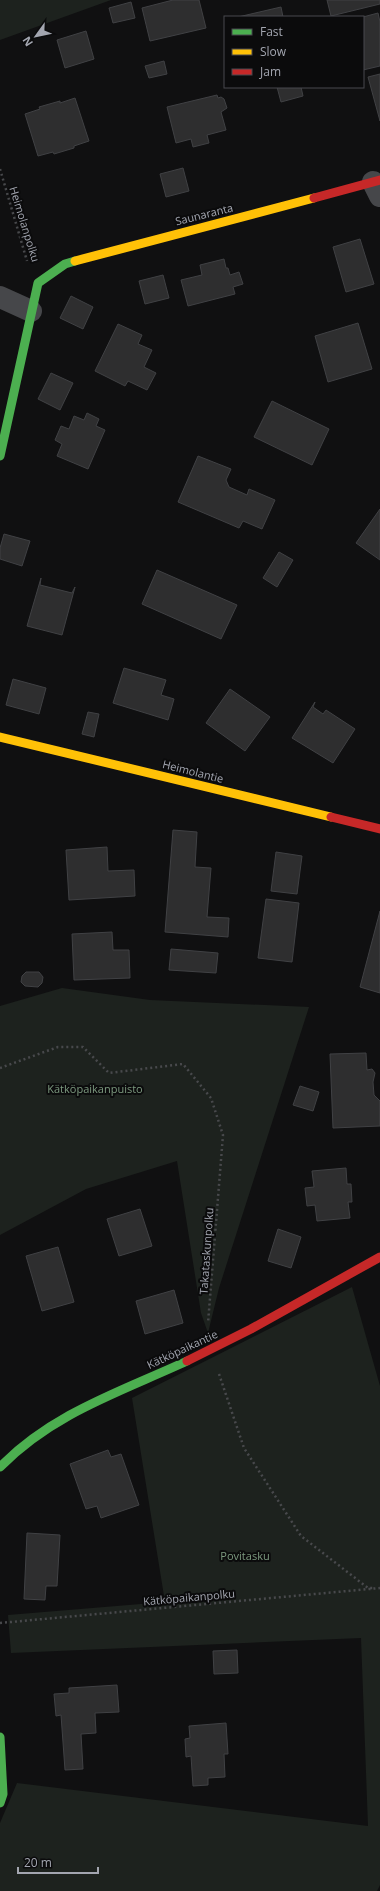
<svg xmlns="http://www.w3.org/2000/svg" width="380" height="1891" viewBox="0 0 380 1891" font-family="'Open Sans',sans-serif">
<style>
.green{fill:#1d221e}
.building{fill:#2e2e2f;stroke:#404144}
.lines{fill:none;stroke-linecap:round;stroke-linejoin:round}
.path{stroke:#48494c;stroke-width:2.5;stroke-dasharray:2 3;stroke-linecap:butt}
.street{stroke:#46474a;stroke-width:22}
.fast{stroke:#4caf50;stroke-width:9}
.slow{stroke:#ffc107;stroke-width:9}
.jam{stroke:#c62828;stroke-width:9}
.labels{text-anchor:middle;dominant-baseline:central;stroke-width:4;stroke-linejoin:round;paint-order:stroke}
.street-label{font-size:11px;fill:#a3a6b0;stroke:#0b0b0c}
.park-label{font-size:11px;fill:#7c997f;stroke:#0b0b0c}
</style>
<rect width="100%" height="100%" fill="#101011"/>
<path class="green" d="M0 0H111L0 40Z
M62 988 150 1000 309 1007 219 1288 208 1333 201 1313 177 1161 86 1189 0 1235V1006Z
M352 1287 380 1386V1885L377 1891H0V1823L17 1783 368 1826 361 1638 11 1653 8 1615 165 1602 132 1398Z"/>
<path class="building" d="M173 0H199L206 28 150 41 142 8Z
M327 0H380V4L331 16Z
M131 2 135 18 113 23 109 8Z
M281 7 283 17H238Z
M378 13 380 22V66L363 70V17Z
M86 31 94 59 65 68 57 40Z
M164 61 167 74 149 78 145 66Z
M380 74V121L368 77Z
M277 87H301L303 96 281 102Z
M217 95 218 98 221 97 224 99 227 108 221 112 226 130 207 135 209 143 193 147 191 139 176 143 167 107Z
M75 98 89 141 74 146V148L54 154 53 152 38 156 25 114 40 109 39 107 60 101V103Z
M183 168 189 191 166 197 160 174Z
M360 239 374 284 346 292 333 247Z
M224 259 226 268H228L230 275 239 272 243 284 233 287 235 294 188 306 181 280 202 275 200 265Z
M163 275 169 298 145 304 139 281Z
M71 296 93 307 83 329 60 318Z
M358 323 372 369 328 382 315 336Z
M118 324 142 335 138 344 152 350 144 367 156 373 147 390 128 381 125 386 95 371Z
M51 373 73 383 60 410 38 399Z
M272 401 329 429 312 465 254 437Z
M87 413 99 419 96 426 105 430 88 469 57 456 62 444 55 440 61 426 69 429 74 416 84 420Z
M198 456 231 469 226 480 229 487 247 495 249 489 275 500 262 529 243 521 239 528 178 502Z
M380 509V560L356 543Z
M4 534 30 541 22 566 0 559V548Z
M279 552 293 560 277 587 263 578Z
M157 570 237 605 221 639 142 604Z
M41 578 40 585 72 593 75 587 62 635 27 626Z
M124 668 166 680 161 695 174 699 168 720 113 703Z
M13 679 46 688 39 714 6 705Z
M230 689 270 717 245 751 206 723Z
M315 702 313 707 323 714 326 710 355 729 333 763 292 738Z
M88 712 99 714 94 737 82 734Z
M173 830 197 832 195 867 211 868 207 917 229 918 228 937 165 932Z
M107 847 108 871 134 870 135 896 69 900 66 850Z
M276 852 302 856 297 894 271 891Z
M266 899 299 903 292 962 258 958Z
M380 911V993L360 987Z
M112 932 113 950H129L130 978 74 980 72 934Z
M171 949 218 953 216 973 169 970Z
M26 972H39L43 977 42 983 38 987 25 986 21 982 22 976Z
M366 1053 367 1070 372 1069 375 1073 373 1082 374 1095 380 1101V1126L333 1128 330 1054Z
M300 1086 319 1092 313 1111 293 1105Z
M346 1168 347 1184H351L352 1202H348L350 1218 317 1221 315 1205 307 1206 305 1188 314 1187 312 1171Z
M140 1209 152 1246 119 1256 107 1219Z
M278 1229 301 1237 291 1268 268 1261Z
M58 1247 74 1302 42 1311 26 1256Z
M174 1290 183 1323 145 1334 136 1301Z
M108 1450 111 1457 121 1454 139 1505 101 1518 97 1506 86 1509 70 1464Z
M27 1533 60 1535 57 1586H46L45 1600 24 1599Z
M237 1650 238 1673 214 1674 213 1651Z
M117 1685 119 1712 95 1713 96 1733 81 1734 83 1769 65 1770 61 1715 56 1716 54 1694 69 1693V1688Z
M226 1723 228 1754H224L225 1777 208 1778V1785L193 1786 191 1756 186 1757 185 1739 190 1738 189 1726Z"/>
<g class="lines">
<path class="path" d="M0 169 27 261
M0 1068 58 1047H83L109 1073 183 1064 211 1098 223 1135 208 1323
M219 1374 244 1448 301 1536 368 1588H374
M0 1623 380 1588"/>
<path class="street" d="M373 182 380 196
M0 297 31 311"/>
<path class="fast" d="M0 456 38 283 65 264 75 261
M0 1467C53 1413 120 1392 187 1361
M0 1737 3 1794 0 1803"/>
<path class="slow" d="M75 261 314 198
M0 737 331 817"/>
<path class="jam" d="M314 198 380 180
M331 817 380 829
M187 1361 251 1329 380 1257"/>
</g>
<g class="labels">
<g class="street-label">
<text transform="translate(204 214) rotate(-14)">Saunaranta</text>
<text transform="translate(25 224) rotate(73)">Heimolanpolku</text>
<text transform="translate(193 771) rotate(14)">Heimolantie</text>
<text transform="translate(206 1251) rotate(-86)">Takataskunpolku</text>
<text transform="translate(182 1349) rotate(-25)">Kätköpaikantie</text>
<text transform="translate(189 1597) rotate(-5)">Kätköpaikanpolku</text>
</g>
<g class="park-label">
<text x="95" y="1088">Kätköpaikanpuisto</text>
<text x="245" y="1555">Povitasku</text>
</g>
</g>
<rect x="224" y="16" width="140" height="72" fill="#0b0b0c" stroke="#48494e"/>
<rect x="232" y="29" width="20" height="6" fill="#4caf50" stroke="#48494e"/>
<text x="260" y="36" font-size="12" fill="#a3a6b0">Fast</text>
<rect x="232" y="49" width="20" height="6" fill="#ffc107" stroke="#48494e"/>
<text x="260" y="56" font-size="12" fill="#a3a6b0">Slow</text>
<rect x="232" y="69" width="20" height="6" fill="#c62828" stroke="#48494e"/>
<text x="260" y="76" font-size="12" fill="#a3a6b0">Jam</text>
<g transform="translate(36 36) rotate(237)" stroke="#0b0b0c" stroke-width="3" paint-order="stroke">
<path d="M0-3L7 15L0 10L-7 15Z" fill="#a3a6b0"/>
<text y="-6" font-size="11" font-weight="bold" text-anchor="middle" fill="#a3a6b0">N</text>
</g>
<path d="M18 1867v6h80v-6" fill="none" stroke="#a3a6b0" stroke-width="2"/>
<text x="24" y="1867" font-size="12" fill="#a3a6b0" stroke="#0b0b0c" stroke-width="3" paint-order="stroke">20 m</text>
</svg>
